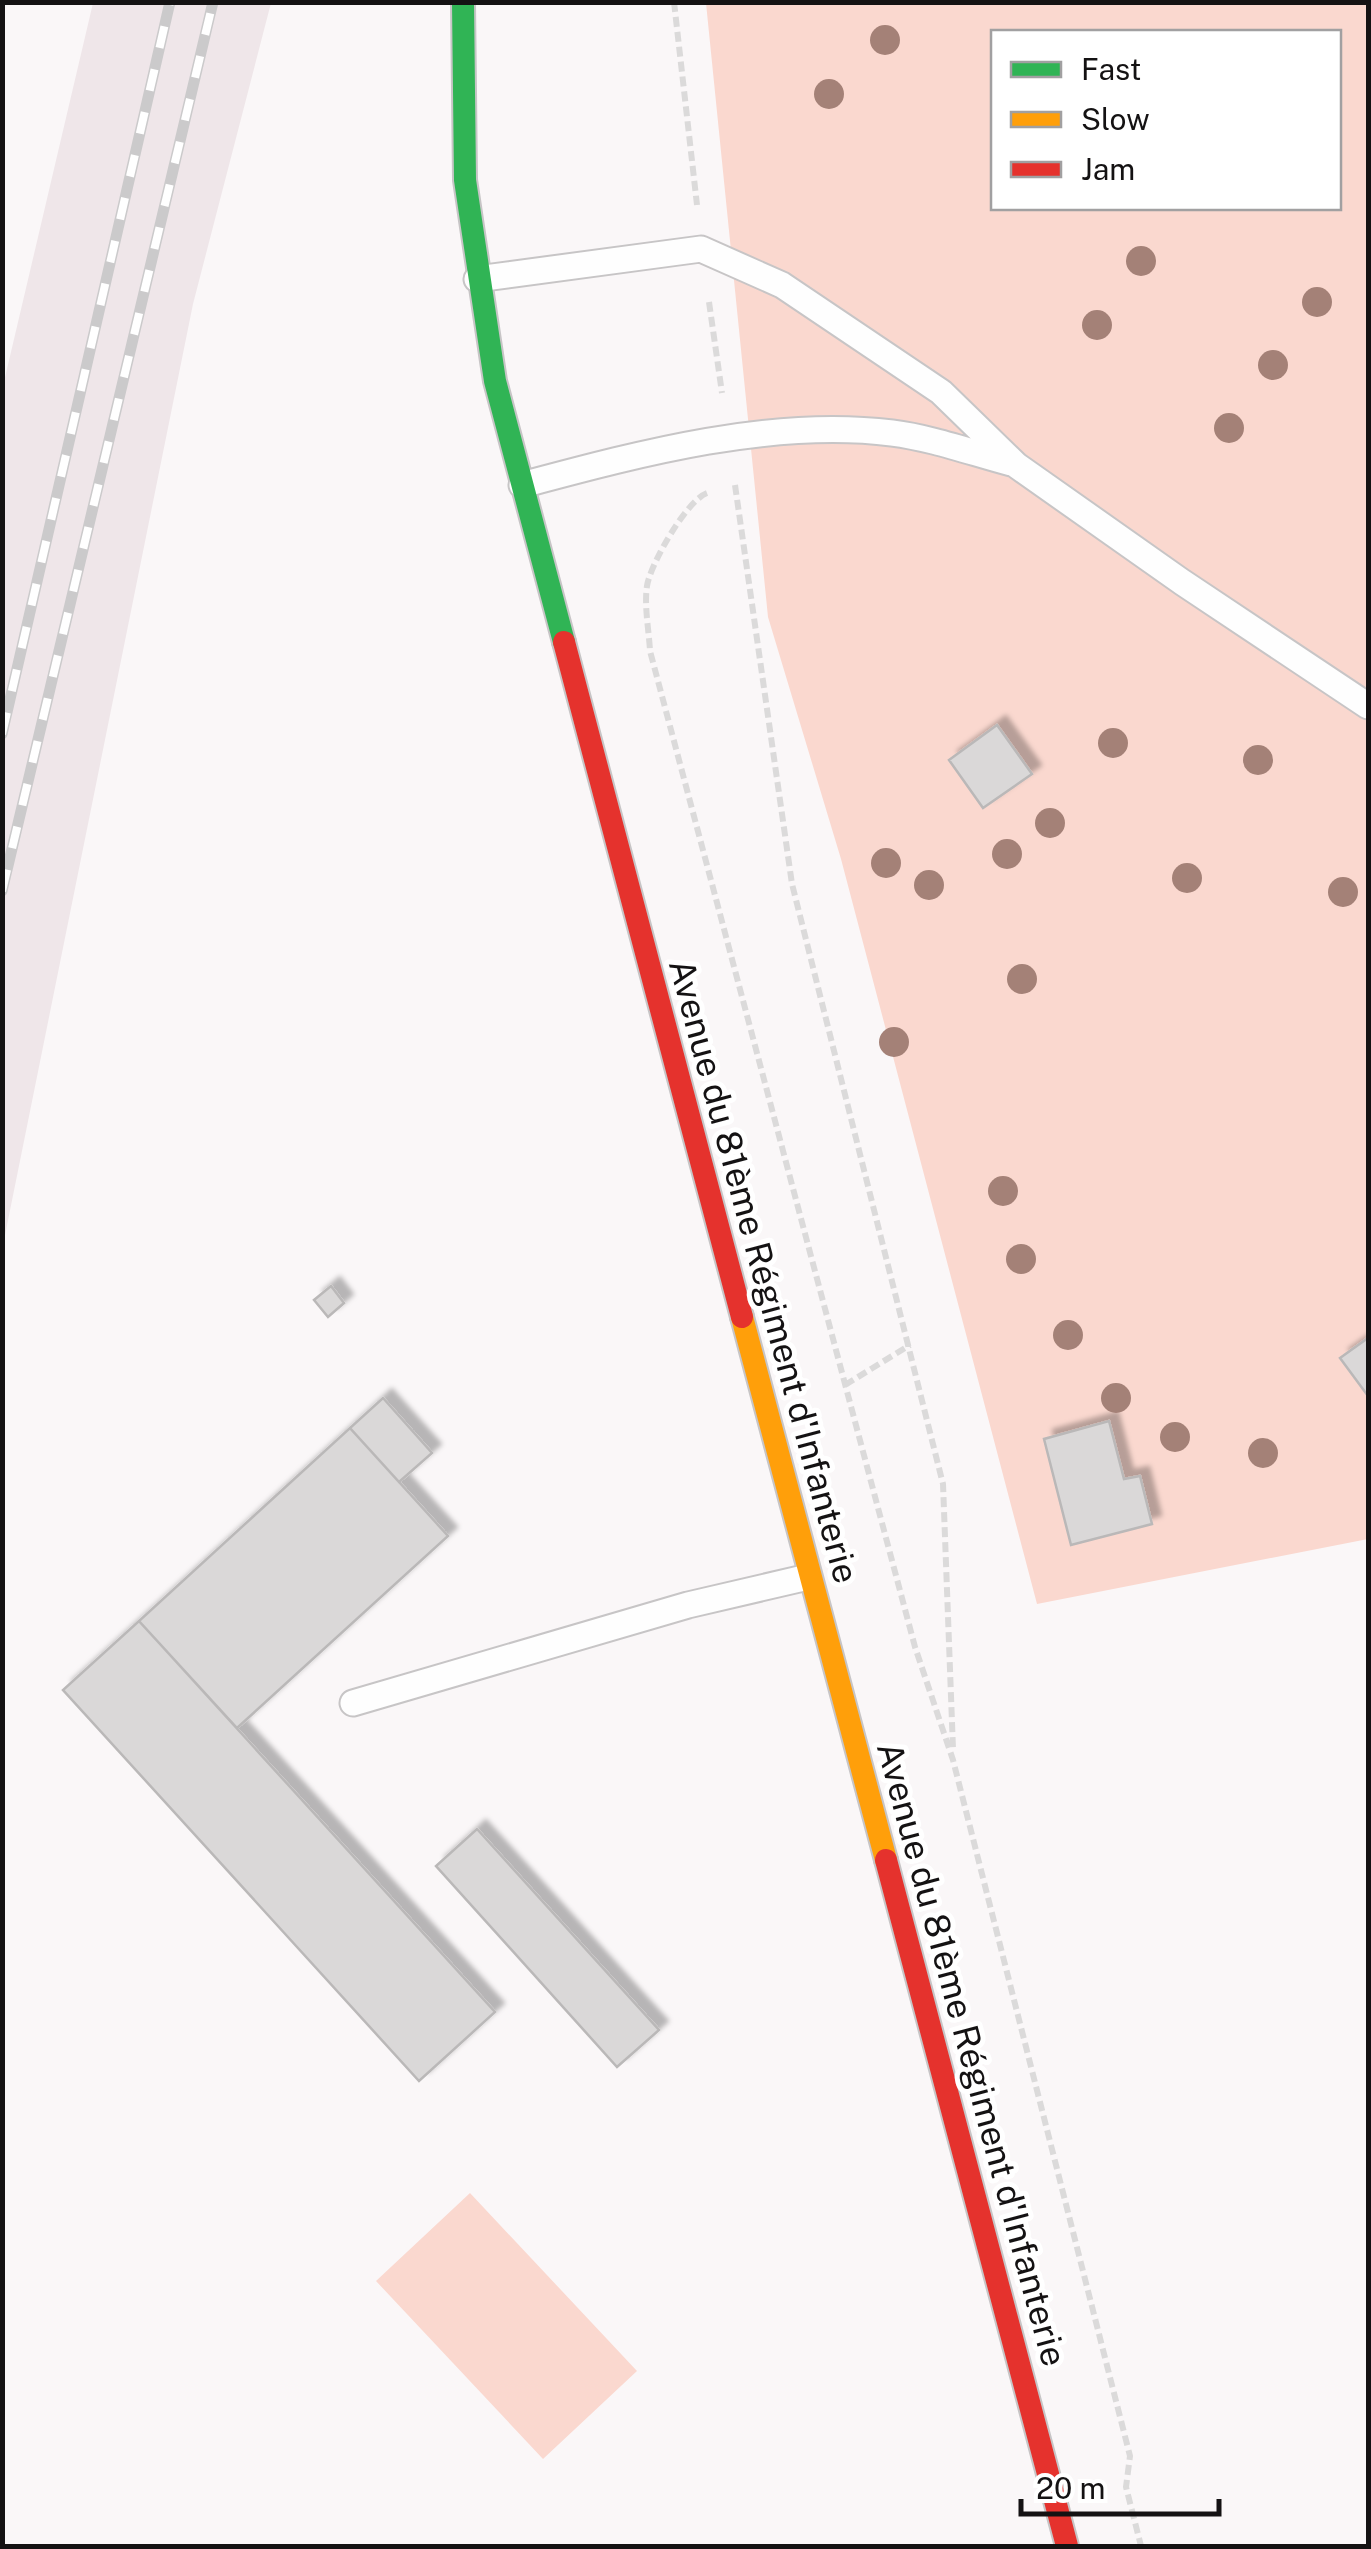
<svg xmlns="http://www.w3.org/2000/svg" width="1371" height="2549" viewBox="0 0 1371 2549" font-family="'Public Sans',sans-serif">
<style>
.built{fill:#efe6e9}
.green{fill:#fad8cf;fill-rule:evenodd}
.building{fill:#dad8d8;stroke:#bab8b8;stroke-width:2.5;filter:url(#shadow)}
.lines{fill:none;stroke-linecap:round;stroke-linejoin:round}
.lane-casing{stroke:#c7c5c6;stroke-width:29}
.fast-casing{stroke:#c7c5c6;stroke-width:26}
.slow-casing{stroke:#c7c5c6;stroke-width:26}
.jam-casing{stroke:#c7c5c6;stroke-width:26}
.path{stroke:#dbdada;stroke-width:6;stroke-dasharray:10 5;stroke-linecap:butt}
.lane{stroke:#fefefe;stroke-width:25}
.fast{stroke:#30b455;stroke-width:22}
.slow{stroke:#ff9f0a;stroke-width:22}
.jam{stroke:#e5322d;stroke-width:22}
.rail-casing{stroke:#cbcacb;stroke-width:11}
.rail{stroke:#fff;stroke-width:8;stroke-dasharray:22;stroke-linecap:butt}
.tree{fill:#a48177}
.labels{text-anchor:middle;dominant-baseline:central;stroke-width:10;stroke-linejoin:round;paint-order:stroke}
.street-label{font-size:35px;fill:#141213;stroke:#fff}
</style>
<defs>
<filter id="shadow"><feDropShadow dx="9" dy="-9" stdDeviation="2.5" flood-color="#0004"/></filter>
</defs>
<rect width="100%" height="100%" fill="#faf7f8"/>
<path class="built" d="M93 3H271L193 304 3 1245V386Z"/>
<path class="green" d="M706 3H1368V1539L1037 1604 841 859 768 617ZM994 32H1338V208H994Z
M470 2193 637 2371 543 2459 376 2281Z"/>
<path class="building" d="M997 725 1032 774 983 808 949 760Z
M331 1286 344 1303 328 1317 314 1300Z
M1368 1338V1396L1340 1358Z
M383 1398 432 1453 399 1482 350 1428Z
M1109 1421 1124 1479 1140 1476 1152 1524 1071 1545 1044 1439Z
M350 1428 448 1536 237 1728 139 1621Z
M139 1621 495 2012 419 2081 63 1690Z
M477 1829 659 2030 617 2067 436 1866Z"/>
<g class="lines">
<defs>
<path id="lane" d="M477 279 701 249 782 285 941 392 1016 465 1182 582 1368 706
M522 485C638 454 770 418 892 433 932 438 973 453 1011 463
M353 1703 688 1605 808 1577"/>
<path id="fast" d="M463 2 465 180 495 381 564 642"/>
<path id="slow" d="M742 1317 886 1860"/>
<path id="jam" d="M564 642 742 1317
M886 1860 1067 2546"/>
</defs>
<use href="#lane" class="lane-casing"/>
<use href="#fast" class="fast-casing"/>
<use href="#slow" class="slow-casing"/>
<use href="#jam" class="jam-casing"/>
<path class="path" d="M674 2 697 205
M709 302 722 393
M735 485 792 884 943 1484 953 1749
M707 493C686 501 650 565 647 586 644 606 649 631 650 651L915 1647 953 1760 1130 2456 1126 2487 1141 2546
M845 1385 910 1345"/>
<use href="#lane" class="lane"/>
<use href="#fast" class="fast"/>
<use href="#slow" class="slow"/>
<use href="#jam" class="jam"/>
<defs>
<path id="rail" d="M2 734 170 2
M2 891 213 2"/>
</defs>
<use href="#rail" class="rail-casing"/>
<use href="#rail" class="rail"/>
</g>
<g class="tree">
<circle cx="885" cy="40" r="15"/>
<circle cx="829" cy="94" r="15"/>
<circle cx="1141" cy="261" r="15"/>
<circle cx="1317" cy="302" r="15"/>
<circle cx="1097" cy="325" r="15"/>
<circle cx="1273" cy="365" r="15"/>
<circle cx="1229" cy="428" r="15"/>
<circle cx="1113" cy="743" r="15"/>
<circle cx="1258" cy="760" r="15"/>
<circle cx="1050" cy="823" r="15"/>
<circle cx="1007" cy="854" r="15"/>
<circle cx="886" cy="863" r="15"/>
<circle cx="1187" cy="878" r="15"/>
<circle cx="929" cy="885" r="15"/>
<circle cx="1343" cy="892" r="15"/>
<circle cx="1022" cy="979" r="15"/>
<circle cx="894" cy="1042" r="15"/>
<circle cx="1003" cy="1191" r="15"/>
<circle cx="1021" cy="1259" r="15"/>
<circle cx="1068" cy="1335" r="15"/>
<circle cx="1116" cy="1398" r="15"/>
<circle cx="1175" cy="1437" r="15"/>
<circle cx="1263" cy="1453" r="15"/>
</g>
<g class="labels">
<g class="street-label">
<text transform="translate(764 1271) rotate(75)">Avenue du 81ème Régiment d'Infanterie</text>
<text transform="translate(972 2054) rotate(75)">Avenue du 81ème Régiment d'Infanterie</text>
</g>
</g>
<rect width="1371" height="2549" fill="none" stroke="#141213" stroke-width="10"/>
<rect x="991" y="30" width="350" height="180" fill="#ffffff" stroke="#a1a0a1" stroke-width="2.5"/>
<rect x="1011" y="62" width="50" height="15" fill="#30b455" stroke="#a1a0a1" stroke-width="2.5"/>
<text x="1081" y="80" font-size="30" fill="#141213">Fast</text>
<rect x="1011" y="112" width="50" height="15" fill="#ff9f0a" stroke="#a1a0a1" stroke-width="2.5"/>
<text x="1081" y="130" font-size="30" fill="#141213">Slow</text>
<rect x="1011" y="162" width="50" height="15" fill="#e5322d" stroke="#a1a0a1" stroke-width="2.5"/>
<text x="1081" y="180" font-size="30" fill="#141213">Jam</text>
<path d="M1021 2499v15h198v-15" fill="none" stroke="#141213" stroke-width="5"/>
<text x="1036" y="2499" font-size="30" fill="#141213" stroke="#ffffff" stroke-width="8" paint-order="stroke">20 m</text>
</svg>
